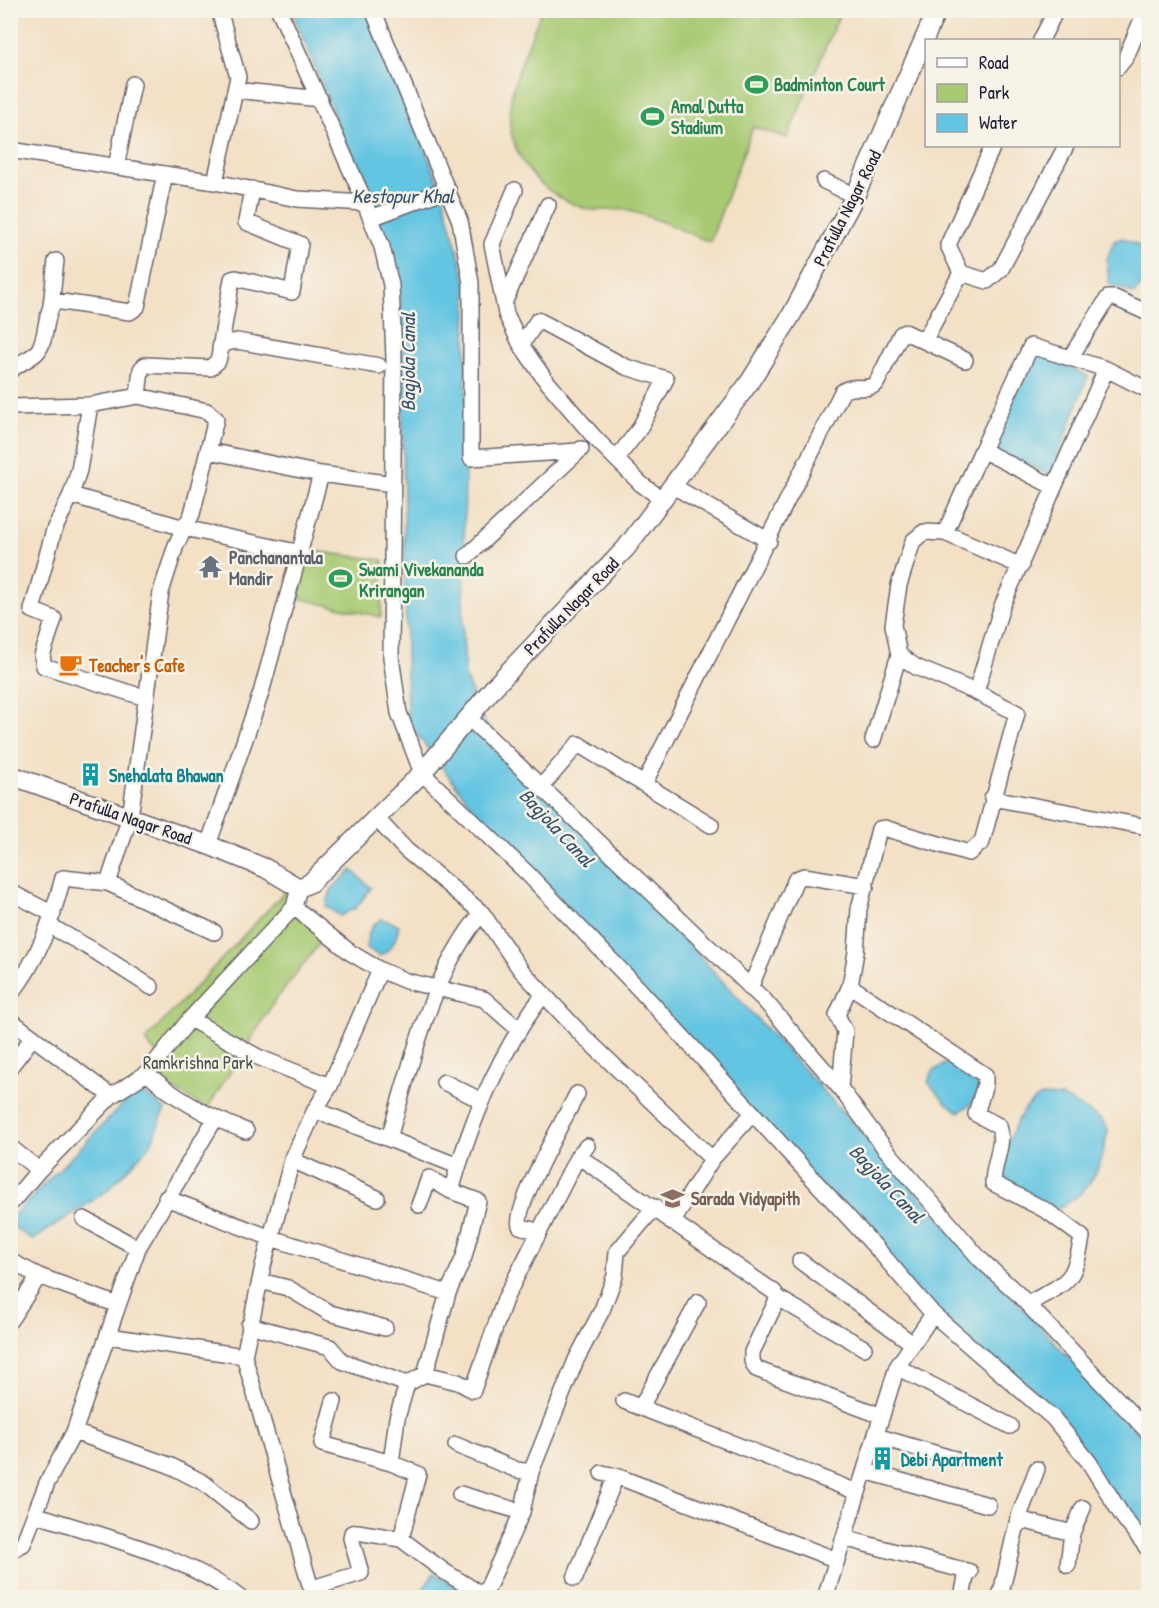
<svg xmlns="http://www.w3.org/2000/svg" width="1159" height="1608" viewBox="0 0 1159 1608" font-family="'Patrick Hand',sans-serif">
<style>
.green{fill:#a8ca73;stroke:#657657;stroke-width:1.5}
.water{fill:#64c5e2;stroke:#43748e;stroke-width:1.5}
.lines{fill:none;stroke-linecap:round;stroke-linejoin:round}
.minor-casing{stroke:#6b646b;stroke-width:18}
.tertiary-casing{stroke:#6b646b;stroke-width:21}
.minor{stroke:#fff;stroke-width:15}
.tertiary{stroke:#fff;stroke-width:18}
.labels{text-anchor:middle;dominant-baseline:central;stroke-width:5;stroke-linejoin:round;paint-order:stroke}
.leisure-label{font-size:18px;font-weight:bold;fill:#27864d;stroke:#f7f3e8;text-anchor:start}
.street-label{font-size:18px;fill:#22223b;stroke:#f7f3e8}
.worship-label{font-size:18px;font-weight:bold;fill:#5b616d;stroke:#f7f3e8;text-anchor:start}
.food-label{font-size:18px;font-weight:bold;fill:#c56008;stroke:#f7f3e8;text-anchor:start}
.culture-label{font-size:18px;font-weight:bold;fill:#0d838f;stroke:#f7f3e8;text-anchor:start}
.park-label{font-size:18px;fill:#4a544c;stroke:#f7f3e8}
.education-label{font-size:18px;font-weight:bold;fill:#785e54;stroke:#f7f3e8;text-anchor:start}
.water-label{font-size:20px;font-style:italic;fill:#36536d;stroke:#f7f3e8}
</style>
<rect width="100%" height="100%" fill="#f7f3e8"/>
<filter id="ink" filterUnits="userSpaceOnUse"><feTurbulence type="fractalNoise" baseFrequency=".0167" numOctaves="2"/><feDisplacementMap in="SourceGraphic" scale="12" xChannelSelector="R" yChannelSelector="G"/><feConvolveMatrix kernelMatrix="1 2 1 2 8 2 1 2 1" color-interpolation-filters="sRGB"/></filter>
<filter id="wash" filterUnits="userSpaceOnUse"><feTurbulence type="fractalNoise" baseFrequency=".008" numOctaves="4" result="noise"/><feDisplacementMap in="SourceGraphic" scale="24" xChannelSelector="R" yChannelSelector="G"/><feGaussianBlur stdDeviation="1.35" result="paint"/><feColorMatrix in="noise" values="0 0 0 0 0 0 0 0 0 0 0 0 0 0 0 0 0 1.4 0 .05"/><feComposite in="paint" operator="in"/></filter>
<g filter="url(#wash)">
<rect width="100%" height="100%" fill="#f3e0c5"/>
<path class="green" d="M541 11V10L841 11 787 138 753 127 710 242C684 232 656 217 629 211 615 207 599 213 584 208 538 193 506 155 510 106 513 77 531 39 541 11Z
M305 550 383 560 381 617 297 598Z
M288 888 293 898 294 914 327 934 274 1002 207 1109 147 1073 157 1054 145 1041Z"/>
<path class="water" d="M292 11H368L442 191 467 286 463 633 465 677 485 723 1148 1444V1550L1065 1430 931 1308 496 837 407 722 401 303 328 99Z
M1123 238 1148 250V279L1134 294 1109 284 1107 259 1114 241Z
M1030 350 1088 376 1051 475 992 449Z
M352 870 371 888 356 908 340 916 326 906 331 890Z
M382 919 399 925C397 938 391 951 379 956L367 948C366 935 370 925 382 919Z
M950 1061 967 1067 980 1082 974 1102 959 1112 945 1102 928 1082 933 1071Z
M138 1089 165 1109 151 1144 107 1191 33 1240 11 1225V1218Z
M1042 1096 1063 1097 1101 1119 1108 1130C1100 1172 1089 1200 1044 1213L998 1177C1006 1151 1014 1108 1042 1096Z
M434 1573 474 1597 417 1598Z"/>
</g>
<g filter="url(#ink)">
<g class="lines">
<defs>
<path id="minor" d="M279 10 360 191 382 247 391 285 394 358 391 657 399 713 422 773 527 873 638 988 879 1251 933 1314 1053 1418 1089 1462 1123 1517 1148 1549
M373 10 460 221 471 283V458L579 451
M1041 40 1056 10
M1118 67 1126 57 1146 10
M235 90 320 99
M10 150 215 182 238 77 219 10
M116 167 133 84
M824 181 855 196
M215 182 297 199 365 203
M515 190 492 244 506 314 521 345 544 378 594 437 641 484 662 499
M371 218 448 189
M961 273 948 245 993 146
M504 303 548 205
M51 305 56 261
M924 341 961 273 987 281 1001 269 1066 146
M521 345 538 320 626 367 666 379 638 431 616 459
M220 349 232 279 236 278 292 292 300 244 246 222 252 189
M1070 358 1108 298H1115L1148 313
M10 371C18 363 33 358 38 351 48 337 44 313 55 301L130 312 137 307 165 174
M138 396 141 369 145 365 210 368 218 361 222 344 237 341 379 366
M90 405 79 470 71 495 54 530 32 610 54 619 42 656 44 666 146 698
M10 407 90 405 138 396 207 411 216 419 192 514 176 545 161 592 130 817 108 883
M209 451 321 474 393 484
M673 486 769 541
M1054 487 982 450 1031 346 1106 369 1148 390
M71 495 184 528 301 553
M945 533 982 450
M467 556 581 449
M976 692 916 667 899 655 893 625 899 585 913 541 924 532 945 533 1021 566
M468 717 764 1000 840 1088 883 1146 980 1259 1018 1294 1148 1432
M873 740 899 655
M644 784 842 392C853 383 866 392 876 384L901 334 905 332 965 360
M542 786 578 744 711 825
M992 798 1148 827
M376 818 406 850 482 913 520 969 581 1034 712 1159
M208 845 261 693 321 474
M10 892 53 914
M294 907 351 953 380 970 406 981 484 999 517 1028
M50 926 93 950 151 987
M380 970 330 1086 315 1110 292 1160 263 1266 244 1356 310 1585 316 1587 361 1573 351 1538 352 1533 357 1532 401 1539 445 1572 484 1596
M850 986 985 1075V1084L976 1114 999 1126C1005 1144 993 1164 993 1183L1047 1211 1082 1237C1074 1284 1068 1281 1028 1304
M750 988 796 879 804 876 866 886
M10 995C39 960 51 921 63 878L108 883 214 932
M190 1019 258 1057 330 1086
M10 1020 111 1096
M10 1067 33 1037
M147 1073C176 1100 209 1117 246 1131
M444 1082 482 1101
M840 1088 845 1031 837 1015 850 986 856 952 859 909 879 829 884 828 969 853 982 842 1017 713 976 692 1002 606 1106 369
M315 1110 458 1166
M389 1138C410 1067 433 969 482 913
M10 1147 39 1170
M578 1156 774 1292 778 1298 752 1352V1361L756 1369 882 1416
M292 1160 377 1198
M166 1198 271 1238 448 1293
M10 1204 39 1170 111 1096 147 1073 190 1019 294 907 299 888
M419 1205 429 1178 451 1191
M84 1219 138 1248
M672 1223 712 1159 753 1113
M539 1232 520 1226C513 1208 566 1116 577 1094
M10 1261 39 1276 118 1305
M800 1261 913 1344
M260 1281 288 1288 330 1313 385 1328
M778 1298 864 1348
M10 1320 39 1276
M249 1325 330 1347 342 1361 407 1384 425 1374 458 1382 473 1390 505 1299 578 1156 587 1146
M108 1336 244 1356
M897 1367 1010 1426
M425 1374 448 1293 464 1257 478 1201 451 1191C471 1120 499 1052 544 994
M334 1401 322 1444 391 1463 418 1474 401 1539
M624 1401 857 1492
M641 1407 698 1302
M74 1432 169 1465 204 1483 251 1521
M876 1436 954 1459
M456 1445 517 1470 531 1472
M391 1463 397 1418 407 1384
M865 1471 988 1505
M602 1473 616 1476 837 1560
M460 1494 522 1512
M35 1514C102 1537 183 1554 240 1598
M1018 1519 1072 1533
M844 1538 970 1572
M10 1551 23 1544 47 1483 74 1432 138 1248 215 1119
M1068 1565 1072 1533 1083 1508
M575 1578 616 1476
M483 1598 522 1512 531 1472 576 1360 602 1310 615 1276 617 1252 655 1207
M825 1598 897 1367 933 1314
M962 1598 967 1571
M1003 1598 1001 1593 1018 1519 1037 1469"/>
<path id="tertiary" d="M10 775 208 845 265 868 299 888 310 883 422 773 495 686 626 548 749 383 792 314 855 196 937 10"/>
</defs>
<use href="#minor" class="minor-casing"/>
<use href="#tertiary" class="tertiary-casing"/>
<use href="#minor" class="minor"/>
<use href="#tertiary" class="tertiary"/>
</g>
</g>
<defs>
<symbol id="stadium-bare" viewBox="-9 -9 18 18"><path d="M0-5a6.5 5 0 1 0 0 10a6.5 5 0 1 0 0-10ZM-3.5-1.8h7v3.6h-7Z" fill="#2e9e5b" stroke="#f7f3e8" stroke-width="2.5" paint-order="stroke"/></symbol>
<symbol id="temple-bare" viewBox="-9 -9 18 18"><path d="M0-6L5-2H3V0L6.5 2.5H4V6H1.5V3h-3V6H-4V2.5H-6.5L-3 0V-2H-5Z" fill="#6b7280" stroke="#f7f3e8" stroke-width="2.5" paint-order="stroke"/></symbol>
<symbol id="cafe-bare" viewBox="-9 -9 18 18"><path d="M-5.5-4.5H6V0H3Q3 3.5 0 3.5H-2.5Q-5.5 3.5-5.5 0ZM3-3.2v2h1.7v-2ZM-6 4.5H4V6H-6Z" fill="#e8710a" stroke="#f7f3e8" stroke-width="2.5" paint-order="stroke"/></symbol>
<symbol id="building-bare" viewBox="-9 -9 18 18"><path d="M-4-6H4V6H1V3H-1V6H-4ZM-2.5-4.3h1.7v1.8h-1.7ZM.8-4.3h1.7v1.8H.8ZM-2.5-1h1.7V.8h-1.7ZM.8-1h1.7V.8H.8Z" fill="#0f9aa8" stroke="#f7f3e8" stroke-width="2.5" paint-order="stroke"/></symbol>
<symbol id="school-bare" viewBox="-9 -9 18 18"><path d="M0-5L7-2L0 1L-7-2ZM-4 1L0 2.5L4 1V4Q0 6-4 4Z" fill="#8d6e63" stroke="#f7f3e8" stroke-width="2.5" paint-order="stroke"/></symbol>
</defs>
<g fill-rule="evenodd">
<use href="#stadium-bare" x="740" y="68" width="33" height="33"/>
<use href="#stadium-bare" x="636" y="100" width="33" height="33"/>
<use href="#temple-bare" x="194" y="550" width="33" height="33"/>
<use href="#stadium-bare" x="324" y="562" width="33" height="33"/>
<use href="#cafe-bare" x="54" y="648" width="33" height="33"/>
<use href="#building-bare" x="74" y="758" width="33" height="33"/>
<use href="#school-bare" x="656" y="1182" width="33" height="33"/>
<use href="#building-bare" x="866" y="1442" width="33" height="33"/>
</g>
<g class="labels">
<g class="leisure-label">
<text x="774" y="84">Badminton Court</text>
<text x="671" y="106">Amal Dutta<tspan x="671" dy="21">Stadium</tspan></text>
<text x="359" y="569">Swami Vivekananda<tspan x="359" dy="21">Krirangan</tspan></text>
</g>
<g class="street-label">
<text transform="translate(847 208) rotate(-63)">Prafulla Nagar Road</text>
<text transform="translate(571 606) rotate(-46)">Prafulla Nagar Road</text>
<text transform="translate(131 818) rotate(19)">Prafulla Nagar Road</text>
</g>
<g class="worship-label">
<text x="229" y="557">Panchanantala<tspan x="229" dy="21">Mandir</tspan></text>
</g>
<g class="food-label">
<text x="89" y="665">Teacher's Cafe</text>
</g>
<g class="culture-label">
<text x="109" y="775">Snehalata Bhawan</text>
<text x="901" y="1459">Debi Apartment</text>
</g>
<g class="park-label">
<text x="198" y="1062">Ramkrishna Park</text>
</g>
<g class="education-label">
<text x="691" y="1198">Sarada Vidyapith</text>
</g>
<g class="water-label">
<text x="403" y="195">Kestopur Khal</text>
<text transform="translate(407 362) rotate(-90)">Bagjola Canal</text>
<text transform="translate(557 827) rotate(47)">Bagjola Canal</text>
<text transform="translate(887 1183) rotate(47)">Bagjola Canal</text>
</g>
</g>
<rect width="1159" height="1608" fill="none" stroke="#f7f3e8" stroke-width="36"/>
<rect x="925" y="39" width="195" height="108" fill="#f7f3e8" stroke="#a29fa3" stroke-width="1.5"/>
<rect x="937" y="58" width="30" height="9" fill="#ffffff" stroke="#a29fa3" stroke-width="1.5"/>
<text x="979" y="69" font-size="18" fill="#22223b">Road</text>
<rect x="937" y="84" width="30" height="18" fill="#a8ca73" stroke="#a29fa3" stroke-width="1.5"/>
<text x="979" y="99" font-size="18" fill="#22223b">Park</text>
<rect x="937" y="114" width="30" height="18" fill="#64c5e2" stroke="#a29fa3" stroke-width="1.5"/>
<text x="979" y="129" font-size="18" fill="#22223b">Water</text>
</svg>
